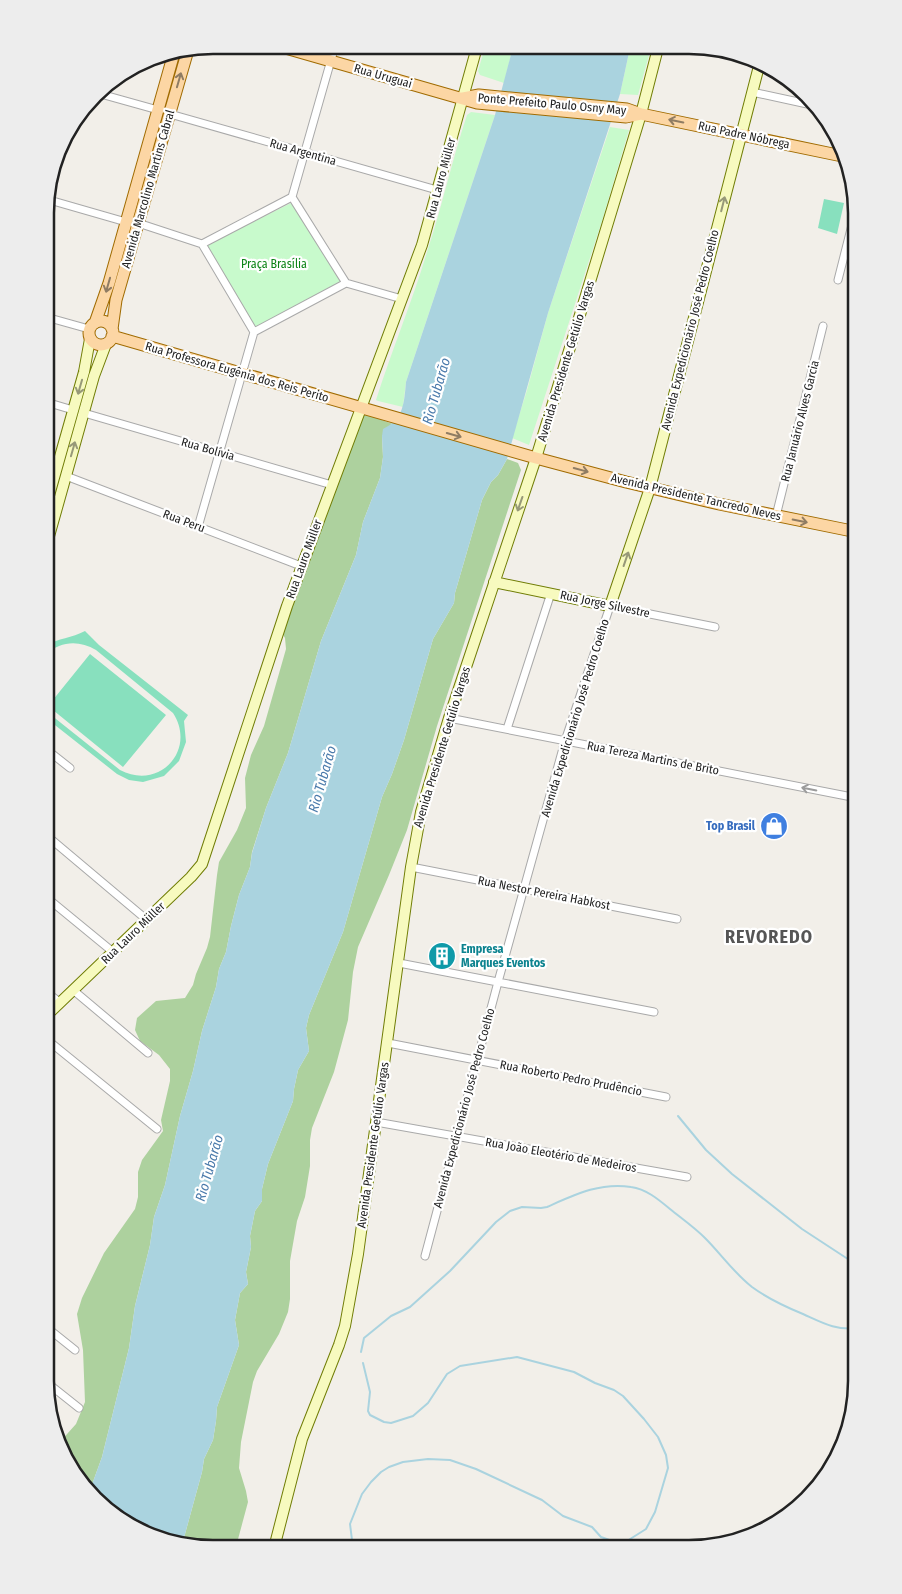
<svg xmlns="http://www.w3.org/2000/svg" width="902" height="1594" font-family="'Fira Sans Condensed',sans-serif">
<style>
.forest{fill:#add19e}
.park{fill:#c8facc}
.pitch{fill:#88e0be}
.water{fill:#aad3df}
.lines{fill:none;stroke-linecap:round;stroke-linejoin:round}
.stream{stroke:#aad3df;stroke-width:2}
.street-casing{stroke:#a9a9a9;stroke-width:9}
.secondary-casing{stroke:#707d05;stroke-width:12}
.primary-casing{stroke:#a06b00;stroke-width:13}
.street{stroke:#fff;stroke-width:7}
.secondary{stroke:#f7fabf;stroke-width:10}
.primary{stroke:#fcd6a4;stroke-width:11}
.oneway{stroke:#8f7c63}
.oneway2{stroke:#979978}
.oneway3{stroke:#9c9c9c}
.labels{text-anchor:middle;stroke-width:4.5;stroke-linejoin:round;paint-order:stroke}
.street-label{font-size:12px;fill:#222;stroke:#fff}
.park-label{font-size:12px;fill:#0c8416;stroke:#fff}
.shop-label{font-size:12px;font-weight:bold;fill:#366cbe;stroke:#fff;text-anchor:end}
.culture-label{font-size:12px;font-weight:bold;fill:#0d838f;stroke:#fff;text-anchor:start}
.water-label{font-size:14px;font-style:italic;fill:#4a7aab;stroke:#fff}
.district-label{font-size:18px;font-weight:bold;letter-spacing:1px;fill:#555;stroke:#fff}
.rim{fill:none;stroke:#222;stroke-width:2.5}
</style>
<rect width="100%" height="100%" fill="#f2efe9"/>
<path class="forest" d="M365 414 393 424 382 436 383 457 380 478 363 522 356 555 321 641 288 753 266 808 252 852 250 867 239 895 231 926 226 952 219 969 216 987 202 1031 193 1071 180 1116 165 1185 154 1217 150 1245 135 1306 129 1348 102 1457 90 1490 59 1443 76 1424 85 1402 83 1350 77 1314 82 1298 104 1253 135 1209 138 1197V1172L142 1160 163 1131 161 1120 170 1081V1069L159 1055 140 1041 135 1030 137 1018 156 1001 185 998 193 985 196 974 207 948 210 937 217 875 219 862 237 830 246 808 245 778 251 755 264 726 286 649 285 638 282 633 362 416Z
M507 459 518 463 521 470 437 726 407 830 389 875 358 947 353 972 348 1020 334 1072 312 1128 310 1140V1166L305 1197 297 1221 290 1261V1299L288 1312 279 1334 257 1371 253 1382 241 1442 239 1468 246 1491 248 1502 237 1543 238 1548H190L182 1545 202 1472 204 1459 213 1440 216 1421 217 1407 239 1345 235 1320 240 1293 248 1284 246 1272 251 1247 250 1236 255 1211 262 1201V1189L268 1164 293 1101 294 1089 298 1070 309 1051 306 1028 309 1015 343 932 382 797 392 774 404 740 433 639 454 603 455 593 482 500 491 482 498 475Z"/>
<path class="park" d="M485 47H513L504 83 480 75 478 71Z
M630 48H651L638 95 620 94Z
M471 112 495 115 406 382 403 407 378 401 376 400C392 350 412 302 427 252 442 207 452 160 467 115Z
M610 127 629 130 602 221 529 445 512 438 527 390 548 313Z
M293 202 342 282 255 328 207 245Z"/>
<path class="pitch" d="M824 199 844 203 837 234 818 228Z
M85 631 99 645 188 715 184 721 186 742 179 761 164 776 143 782 129 780 117 774 46 718V711L120 770C159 791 197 750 173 713L96 650C79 640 61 641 46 654V646C58 638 72 638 85 631Z
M90 654 166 715 123 767 48 706Z"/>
<path class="water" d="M513 47 630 48 620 94 548 313 507 459 498 475 491 482 482 500 455 593 454 603 433 639 404 740 392 774 382 797 343 932 309 1015 306 1028 309 1051 298 1070 294 1089 293 1101 268 1164 262 1189V1201L255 1211 250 1236 251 1247 246 1272 248 1284 240 1293 235 1320 239 1345 217 1407 216 1421 213 1440 204 1459 202 1472 182 1545 148 1536 102 1508 90 1490 102 1457 129 1348 135 1306 150 1245 154 1217 165 1185 180 1116 193 1071 202 1031 216 987 219 969 226 952 231 926 239 895 250 867 252 853 266 808 288 753 321 641 356 555 363 522 380 478 383 457 382 436 383 429C404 419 404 403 406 382L495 115Z"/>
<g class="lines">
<path class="stream" d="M678 1116 706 1150 732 1174 802 1229 857 1265
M361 1352 364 1338 391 1316 410 1307 450 1271 496 1222 510 1211 522 1207 541 1208 547 1207C574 1195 600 1182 631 1187 646 1189 658 1199 670 1209 681 1218 694 1227 705 1238 721 1254 734 1273 752 1287 767 1298 786 1307 803 1314 821 1322 836 1331 857 1328
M353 1548 350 1524 362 1494 371 1482 381 1472 389 1467 403 1462 428 1459 450 1460 476 1469 542 1500 563 1516 592 1527 601 1537 615 1542 627 1541 646 1529 655 1512 668 1468 666 1455 658 1437 644 1419 623 1396 614 1390 595 1383 574 1372 517 1357 460 1366 447 1374 428 1403 413 1416 391 1423 384 1422 370 1415 368 1411 370 1392 363 1363"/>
<g class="street-casing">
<path id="street" d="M752 92 812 105
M97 93 158 110
M170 114 437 190
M292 197 335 46
M292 197 346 283
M46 199 126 222
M138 223 202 244
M202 244 254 332
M202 244 292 197
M838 280 856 209
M346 283 402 299
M46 317 89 329
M254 332 346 283
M46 402 73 410
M84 413 332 485
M66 476 301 566
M776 516 823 326
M198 527 254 332
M449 718 857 798
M507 729 551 593
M46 749 70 768
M46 835 147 920
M411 867 677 919
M46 897 113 952
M399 963 654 1012
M73 990 148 1053
M45 991 61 1003
M45 1038 157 1129
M388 1043 666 1097
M376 1122 687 1177
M425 1256 498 982 565 741 610 606 715 627
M45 1326 75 1350
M45 1381 79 1408"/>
</g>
<g class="secondary-casing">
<path id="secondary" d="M46 506 84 372 90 339
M46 547 94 376 106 344
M494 582 610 606 650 488 759 66
M45 1017 191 877 202 864 287 606 422 245 477 47
M274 1548 302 1439 339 1345 345 1326 358 1254 411 867 421 812 449 718 536 458 572 341 641 114 658 48"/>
</g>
<g class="primary-casing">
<path id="primary" d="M275 45 477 103 626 117 641 114
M463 98 479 95 627 109 641 114 847 157
M89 333a12 12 0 1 1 24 0a12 12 0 1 1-24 0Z
M95 323 109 283 174 53
M112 329 116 300 188 50
M112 336 536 458 626 482 719 504 857 532"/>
</g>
<use href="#street" class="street"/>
<use href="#secondary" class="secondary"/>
<use href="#primary" class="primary"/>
</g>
<defs><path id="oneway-shaft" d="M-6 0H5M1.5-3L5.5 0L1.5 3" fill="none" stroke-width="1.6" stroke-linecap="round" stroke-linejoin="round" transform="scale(1.25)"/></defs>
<g class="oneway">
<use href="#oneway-shaft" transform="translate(179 80) rotate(-74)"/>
<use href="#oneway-shaft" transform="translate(676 121) rotate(-168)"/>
<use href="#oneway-shaft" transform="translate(108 285) rotate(106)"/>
<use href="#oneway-shaft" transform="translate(454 435) rotate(16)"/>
<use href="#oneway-shaft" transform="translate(581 470) rotate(15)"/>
<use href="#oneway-shaft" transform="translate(800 521) rotate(11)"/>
</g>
<g class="oneway2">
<use href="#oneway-shaft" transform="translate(723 204) rotate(-76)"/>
<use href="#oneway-shaft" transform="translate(80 387) rotate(106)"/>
<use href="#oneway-shaft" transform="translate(73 449) rotate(-74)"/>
<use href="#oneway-shaft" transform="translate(520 504) rotate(109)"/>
<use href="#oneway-shaft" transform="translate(626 559) rotate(-71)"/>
</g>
<use class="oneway3" href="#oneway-shaft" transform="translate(809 789) rotate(-169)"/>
<defs>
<g id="shop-disc" transform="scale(1.4375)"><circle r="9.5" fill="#3f7fe0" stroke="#fff"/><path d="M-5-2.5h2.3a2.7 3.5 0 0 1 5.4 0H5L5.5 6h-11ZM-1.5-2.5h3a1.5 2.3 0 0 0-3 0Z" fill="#fff"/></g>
<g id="building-disc" transform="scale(1.4375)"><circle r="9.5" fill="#0f9aa8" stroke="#fff"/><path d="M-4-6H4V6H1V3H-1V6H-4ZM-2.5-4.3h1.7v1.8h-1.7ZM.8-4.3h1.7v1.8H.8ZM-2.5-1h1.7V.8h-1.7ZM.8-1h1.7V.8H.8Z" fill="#fff"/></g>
</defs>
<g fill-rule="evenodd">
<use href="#shop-disc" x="774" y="826"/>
<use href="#building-disc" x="442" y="956"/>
</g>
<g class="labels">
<g class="street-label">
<text transform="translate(383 76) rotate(16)" y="4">Rua Uruguai</text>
<text transform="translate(552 104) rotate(5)" y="4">Ponte Prefeito Paulo Osny May</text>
<text transform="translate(744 135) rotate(12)" y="4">Rua Padre Nóbrega</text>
<text transform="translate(303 152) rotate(16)" y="4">Rua Argentina</text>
<text transform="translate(441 178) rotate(-75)" y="4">Rua Lauro Müller</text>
<text transform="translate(148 189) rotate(-74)" y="4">Avenida Marcolino Martins Cabral</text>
<text transform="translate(690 330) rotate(-76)" y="4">Avenida Expedicionário José Pedro Coelho</text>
<text transform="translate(566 361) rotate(-73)" y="4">Avenida Presidente Getúlio Vargas</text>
<text transform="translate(237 372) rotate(16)" y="4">Rua Professora Eugênia dos Reis Perito</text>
<text transform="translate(800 421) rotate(-76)" y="4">Rua Januário Alves Garcia</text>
<text transform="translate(208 449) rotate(16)" y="4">Rua Bolívia</text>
<text transform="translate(696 497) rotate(13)" y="4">Avenida Presidente Tancredo Neves</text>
<text transform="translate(184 521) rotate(21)" y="4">Rua Peru</text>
<text transform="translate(304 559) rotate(-70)" y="4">Rua Lauro Müller</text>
<text transform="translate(605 604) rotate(12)" y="4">Rua Jorge Silvestre</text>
<text transform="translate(575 718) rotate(-73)" y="4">Avenida Expedicionário José Pedro Coelho</text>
<text transform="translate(442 747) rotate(-73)" y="4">Avenida Presidente Getúlio Vargas</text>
<text transform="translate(653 758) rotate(11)" y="4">Rua Tereza Martins de Brito</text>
<text transform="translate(544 893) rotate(11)" y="4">Rua Nestor Pereira Habkost</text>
<text transform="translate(133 933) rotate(-44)" y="4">Rua Lauro Müller</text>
<text transform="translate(571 1078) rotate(11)" y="4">Rua Roberto Pedro Prudêncio</text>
<text transform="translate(464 1108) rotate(-75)" y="4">Avenida Expedicionário José Pedro Coelho</text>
<text transform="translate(373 1145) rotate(-82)" y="4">Avenida Presidente Getúlio Vargas</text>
<text transform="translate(561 1155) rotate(10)" y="4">Rua João Eleotério de Medeiros</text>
</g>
<g class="park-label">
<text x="274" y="268">Praça Brasília</text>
</g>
<g class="shop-label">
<text x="755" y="830">Top Brasil</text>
</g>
<g class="culture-label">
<text x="461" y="953">Empresa<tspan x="461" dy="14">Marques Eventos</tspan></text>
</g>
<g class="water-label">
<text transform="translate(436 391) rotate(-74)" y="5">Rio Tubarão</text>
<text transform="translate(322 779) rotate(-74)" y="5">Rio Tubarão</text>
<text transform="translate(209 1168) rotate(-74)" y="5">Rio Tubarão</text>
</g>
<g class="district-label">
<text x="769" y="943">REVOREDO</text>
</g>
</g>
<path d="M0 0H902V1594H0ZM213 54H689A159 159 0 0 1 848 213V1381A159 159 0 0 1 689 1540H213A159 159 0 0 1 54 1381V213A159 159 0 0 1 213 54Z" fill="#ededed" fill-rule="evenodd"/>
<path class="rim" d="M213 54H689A159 159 0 0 1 848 213V1381A159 159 0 0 1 689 1540H213A159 159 0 0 1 54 1381V213A159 159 0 0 1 213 54Z"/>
</svg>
